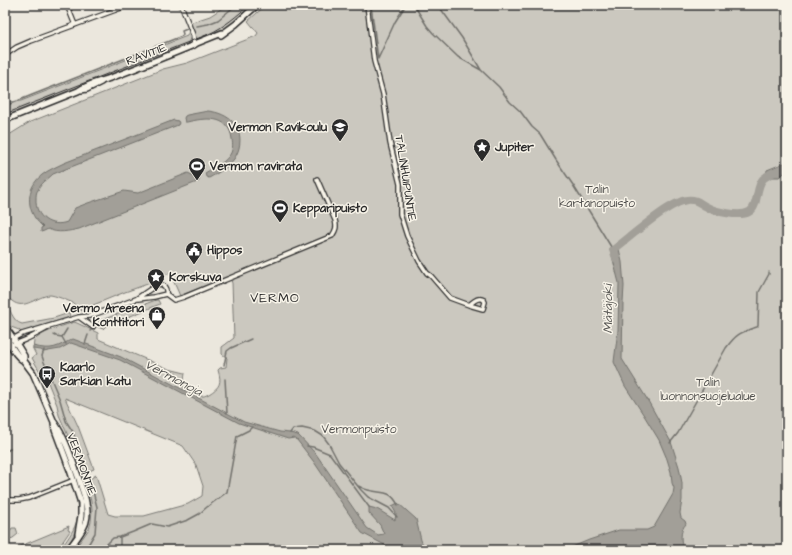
<svg xmlns="http://www.w3.org/2000/svg" width="792" height="555" font-family="'Architects Daughter',sans-serif">
<style>
.green{fill:#cbc8bf;stroke:#7b7a75}
.water{fill:#a29f98;stroke:#72716c}
.lines{fill:none;stroke-linecap:round;stroke-linejoin:round}
.stream{stroke:#72716c;stroke-width:1.5}
.river{stroke:#a29f98;stroke-width:8}
.street-casing{stroke:#2b2b2b;stroke-width:6}
.secondary-casing{stroke:#2b2b2b;stroke-width:8}
.street{stroke:#f7f3e8;stroke-width:3.5}
.secondary{stroke:#f7f3e8;stroke-width:5}
.tram{stroke:#2b2b2b;stroke-width:1}
.labels{text-anchor:middle;stroke-width:3;stroke-linejoin:round;paint-order:stroke}
.street-label{font-size:12px;fill:#2b2b2b;stroke:#f7f3e8}
.poi-label{font-size:12px;font-weight:bold;fill:#2b2b2b;stroke:#f7f3e8;text-anchor:start}
.park-label{font-size:12px;fill:#535250;stroke:#f7f3e8}
.neighbourhood-label{font-size:13px;letter-spacing:1px;fill:#2b2b2b;stroke:#f7f3e8}
.water-label{font-size:13px;font-style:italic;fill:#555451;stroke:#f7f3e8}
</style>
<rect width="100%" height="100%" fill="#ebe7dd"/>
<filter id="ink" filterUnits="userSpaceOnUse"><feTurbulence type="fractalNoise" baseFrequency=".025" numOctaves="2"/><feDisplacementMap in="SourceGraphic" scale="8" xChannelSelector="R" yChannelSelector="G"/><feConvolveMatrix kernelMatrix="1 2 1 2 8 2 1 2 1" color-interpolation-filters="sRGB"/></filter>
<g filter="url(#ink)">
<path class="green" d="M227 5H254C244 14 234 24 222 31 214 35 206 37 198 40L190 26 192 22 210 16Z
M266 5H787V550H74L89 529 91 522 92 510 91 501 87 486 88 480 96 475 108 514 115 516H144L188 504 202 496 203 486 196 465 183 446 65 398 78 426 94 469 89 471 85 472 78 459 59 415 57 405 47 380 39 370 32 358 36 355 33 349 34 341C41 332 60 327 71 323L74 322 77 323 98 333V339L169 369 185 373 183 388C187 390 196 395 200 396 204 397 206 395 209 394 220 387 222 383 218 370L220 368 226 367 227 358 222 354V347L234 338 232 283 229 276 180 296 170 273 157 278 156 281 125 292 86 308 82 311C78 309 77 306 73 303 69 301 54 295 50 295 37 296 24 311 12 301 7 297 5 293 5 288L6 287 5 285V139L9 135 30 122 163 69 187 63 256 36 258 33 248 21Z
M189 31 190 38 188 44 182 47 152 60 5 117V102L21 101 187 36Z
M5 298C9 306 12 322 22 324L54 318 69 313 70 317 54 322 21 332 19 330 11 327 5 321V315L7 319 9 316 5 310Z
M156 300H158L160 304 106 326 103 329 93 325 92 323 93 322H96Z
M75 493C78 496 78 500 79 504 81 521 75 534 66 549L65 550H60C75 528 82 521 75 493Z
M69 526 68 530 70 531 57 550H11Z
M12 528H16L18 534 13 538 10 539 7 536Z"/>
<path class="water" d="M208 111C229 113 244 127 239 148 238 152 236 156 234 159 227 168 218 173 209 178L206 177 205 173C213 168 223 164 229 156 233 151 233 145 232 139 229 114 204 118 187 122H185L184 118 185 116 187 115Z
M174 120 178 121 179 123 178 125 53 174C48 179 41 183 38 190 36 192 36 196 36 199 35 217 51 228 67 222L75 208 88 203 124 191 138 193 188 173 194 176H197L199 177V181L197 182 79 229C69 231 58 234 48 229L44 231 41 232V228L43 227C40 224 37 221 35 218 26 204 28 186 42 175 48 170 56 167 64 163Z
M787 162V171L779 177H768L766 175 767 170Z
M619 249 622 262 624 286 623 302 622 359 647 399 671 442 679 467 682 483V500L680 513 681 518 685 521 686 524C679 531 681 542 683 550H565L589 540 619 530H647L654 527 673 494 674 488 672 483 671 472 667 459 659 440 645 417 625 386 614 362 618 330 619 283 611 252 613 250Z
M73 339 121 357 244 422 280 432 290 433 298 435 316 454 367 528 378 535 384 534 380 525 369 513V507L377 509 395 520 396 513 392 506 398 503 416 519 421 540 425 550H394L362 533 314 462 297 440 294 438 288 439 239 423 120 360 71 343 60 349 48 351 44 352 41 350 33 349V346C53 351 56 347 73 339Z"/>
<g class="lines">
<path class="stream" d="M371 5 378 59 395 22 405 6
M414 5 427 26 433 33 458 57 481 70 499 87 510 102 520 111 532 127 540 134 556 160 573 185 613 250
M438 5 462 38 481 70
M197 26 208 24 218 20 236 5
M5 106 32 95 182 36 183 34 182 31 187 29
M90 331 91 330
M54 335 56 336 62 337 66 344
M62 337 67 329
M85 344 88 335
M44 350 42 356 44 362 60 400 66 421 73 432 79 450 78 451
M224 365 227 351 231 348 251 339
M225 379 227 413
M290 433 293 429 302 428 315 431 323 436 329 444 339 463 361 490 368 497 389 508 397 517
M670 443 678 433 726 348C737 333 740 333 757 327L758 326 759 292 769 274V272
M307 446 313 447 330 454 369 507
M5 452 10 449
M358 486C361 487 364 489 368 490 382 494 390 489 398 505
M120 537V545
M85 550 95 533 97 507 91 484
M101 550 113 538 120 537 133 532 152 524 167 527 188 520 199 514 207 507 227 492 237 436 249 430 252 427"/>
<path class="river" d="M617 260 613 250C629 238 669 202 687 200 697 199 699 203 707 207 715 212 740 217 749 212 759 207 755 188 763 179 769 173 780 170 787 166"/>
<g class="street-casing">
<path id="street" d="M67 5 75 25
M181 5 193 35 194 45
M367 5 374 61 383 94 390 143 400 184V214L407 236 419 261 427 273 431 276 450 298 469 305 483 309 485 302 484 300C478 296 473 302 469 305
M5 55 17 47 31 41 129 5
M138 299 154 297 166 294
M79 317 93 327
M5 343 22 334 79 317 90 316 136 299 158 284C164 284 167 288 166 294L174 300 184 297 332 236C336 230 337 227 335 220L317 179
M5 346C20 344 35 335 48 328
M5 500H19L29 498 74 480"/>
</g>
<g class="secondary-casing">
<path id="secondary" d="M221 35 236 24 257 5
M81 90 87 89 101 82
M5 120 78 91C90 83 100 82 113 77 140 67 167 56 194 45L197 43 222 33
M5 327 13 338 24 356V361L33 373 54 422C66 439 72 460 79 479 81 487 85 495 86 503 87 509 88 515 86 521 85 529 73 543 68 550
M5 336C11 345 15 356 24 361
M54 423 55 430 70 470 81 503V516L78 534"/>
</g>
<use href="#street" class="street"/>
<use href="#secondary" class="secondary"/>
<path class="tram" d="M5 114 209 34C224 27 237 16 249 5"/>
</g>
</g>
<defs>
<g id="school-pin" transform="scale(0.9)"><path d="M0 17L-7.5 6A9.5 9.5 0 1 1 7.5 6Z" fill="#2b2b2b" stroke="#f7f3e8"/><path d="M0-5L7-2L0 1L-7-2ZM-4 1L0 2.5L4 1V4Q0 6-4 4Z" fill="#fff"/></g>
<g id="sight-pin" transform="scale(0.9)"><path d="M0 17L-7.5 6A9.5 9.5 0 1 1 7.5 6Z" fill="#2b2b2b" stroke="#f7f3e8"/><path d="M0-6L1.8-2.2L6-1.7L2.9 1.2L3.7 5.4L0 3.3L-3.7 5.4L-2.9 1.2L-6-1.7L-1.8-2.2Z" fill="#fff"/></g>
<g id="stadium-pin" transform="scale(0.9)"><path d="M0 17L-7.5 6A9.5 9.5 0 1 1 7.5 6Z" fill="#2b2b2b" stroke="#f7f3e8"/><path d="M0-5a6.5 5 0 1 0 0 10a6.5 5 0 1 0 0-10ZM-3.5-1.8h7v3.6h-7Z" fill="#fff"/></g>
<g id="civic-pin" transform="scale(0.9)"><path d="M0 17L-7.5 6A9.5 9.5 0 1 1 7.5 6Z" fill="#2b2b2b" stroke="#f7f3e8"/><path d="M-.6-6.5H3V-4.5H.6V-3L4-1V1h2V6H-6V1h2V-1L-.6-3ZM-1.2 2.5V6h2.4V2.5Z" fill="#fff"/></g>
<g id="shop-pin" transform="scale(0.9)"><path d="M0 17L-7.5 6A9.5 9.5 0 1 1 7.5 6Z" fill="#2b2b2b" stroke="#f7f3e8"/><path d="M-5-2.5h2.3a2.7 3.5 0 0 1 5.4 0H5L5.5 6h-11ZM-1.5-2.5h3a1.5 2.3 0 0 0-3 0Z" fill="#fff"/></g>
<g id="bus-pin" transform="scale(0.9)"><path d="M0 17L-7.5 6A9.5 9.5 0 1 1 7.5 6Z" fill="#2b2b2b" stroke="#f7f3e8"/><path d="M-5-6H5V4H4V6H2V4H-2V6H-4V4H-5ZM-3.5-4V0h7V-4ZM-3.5 1.2v1.5H-2V1.2ZM2 1.2v1.5H3.5V1.2Z" fill="#fff"/></g>
</defs>
<g fill-rule="evenodd">
<use href="#school-pin" x="340" y="127"/>
<use href="#sight-pin" x="482" y="147"/>
<use href="#stadium-pin" x="197" y="166"/>
<use href="#stadium-pin" x="280" y="208"/>
<use href="#civic-pin" x="194" y="250"/>
<use href="#sight-pin" x="156" y="277"/>
<use href="#shop-pin" x="157" y="315"/>
<use href="#bus-pin" x="47" y="374"/>
</g>
<g class="labels">
<g class="street-label">
<text transform="translate(146 54) rotate(-21)" y="4">RAVITIE</text>
<text transform="translate(406 178) rotate(81)" y="4">TALINHUIPUNTIE</text>
<text transform="translate(82 464) rotate(70)" y="4">VERMONTIE</text>
</g>
<g class="poi-label">
<text x="327" y="131" text-anchor="end">Vermon Ravikoulu</text>
<text x="495" y="151">Jupiter</text>
<text x="210" y="170">Vermon ravirata</text>
<text x="293" y="212">Kepparipuisto</text>
<text x="207" y="254">Hippos</text>
<text x="169" y="281">Korskuva</text>
<text x="144" y="312" text-anchor="end">Vermo Areena<tspan x="144" dy="14">Konttitori</tspan></text>
<text x="60" y="371">Kaarlo<tspan x="60" dy="14">Sarkian katu</tspan></text>
</g>
<g class="park-label">
<text x="597" y="193">Talin<tspan x="597" dy="14">kartanopuisto</tspan></text>
<text x="708" y="386">Talin<tspan x="708" dy="14">luonnonsuojelualue</tspan></text>
<text x="359" y="433">Vermonpuisto</text>
</g>
<g class="neighbourhood-label">
<text x="275" y="302">VERMO</text>
</g>
<g class="water-label">
<text transform="translate(607 309) rotate(-90)" y="5">Mätäjoki</text>
<text transform="translate(174 377) rotate(28)" y="5">Vermonoja</text>
</g>
</g>
<rect width="792" height="555" fill="none" stroke="#f7f3e8" stroke-width="20"/>
<rect x="10" y="10" width="772" height="535" fill="none" stroke="#2b2b2b" stroke-width="1.5" filter="url(#ink)"/>
</svg>
